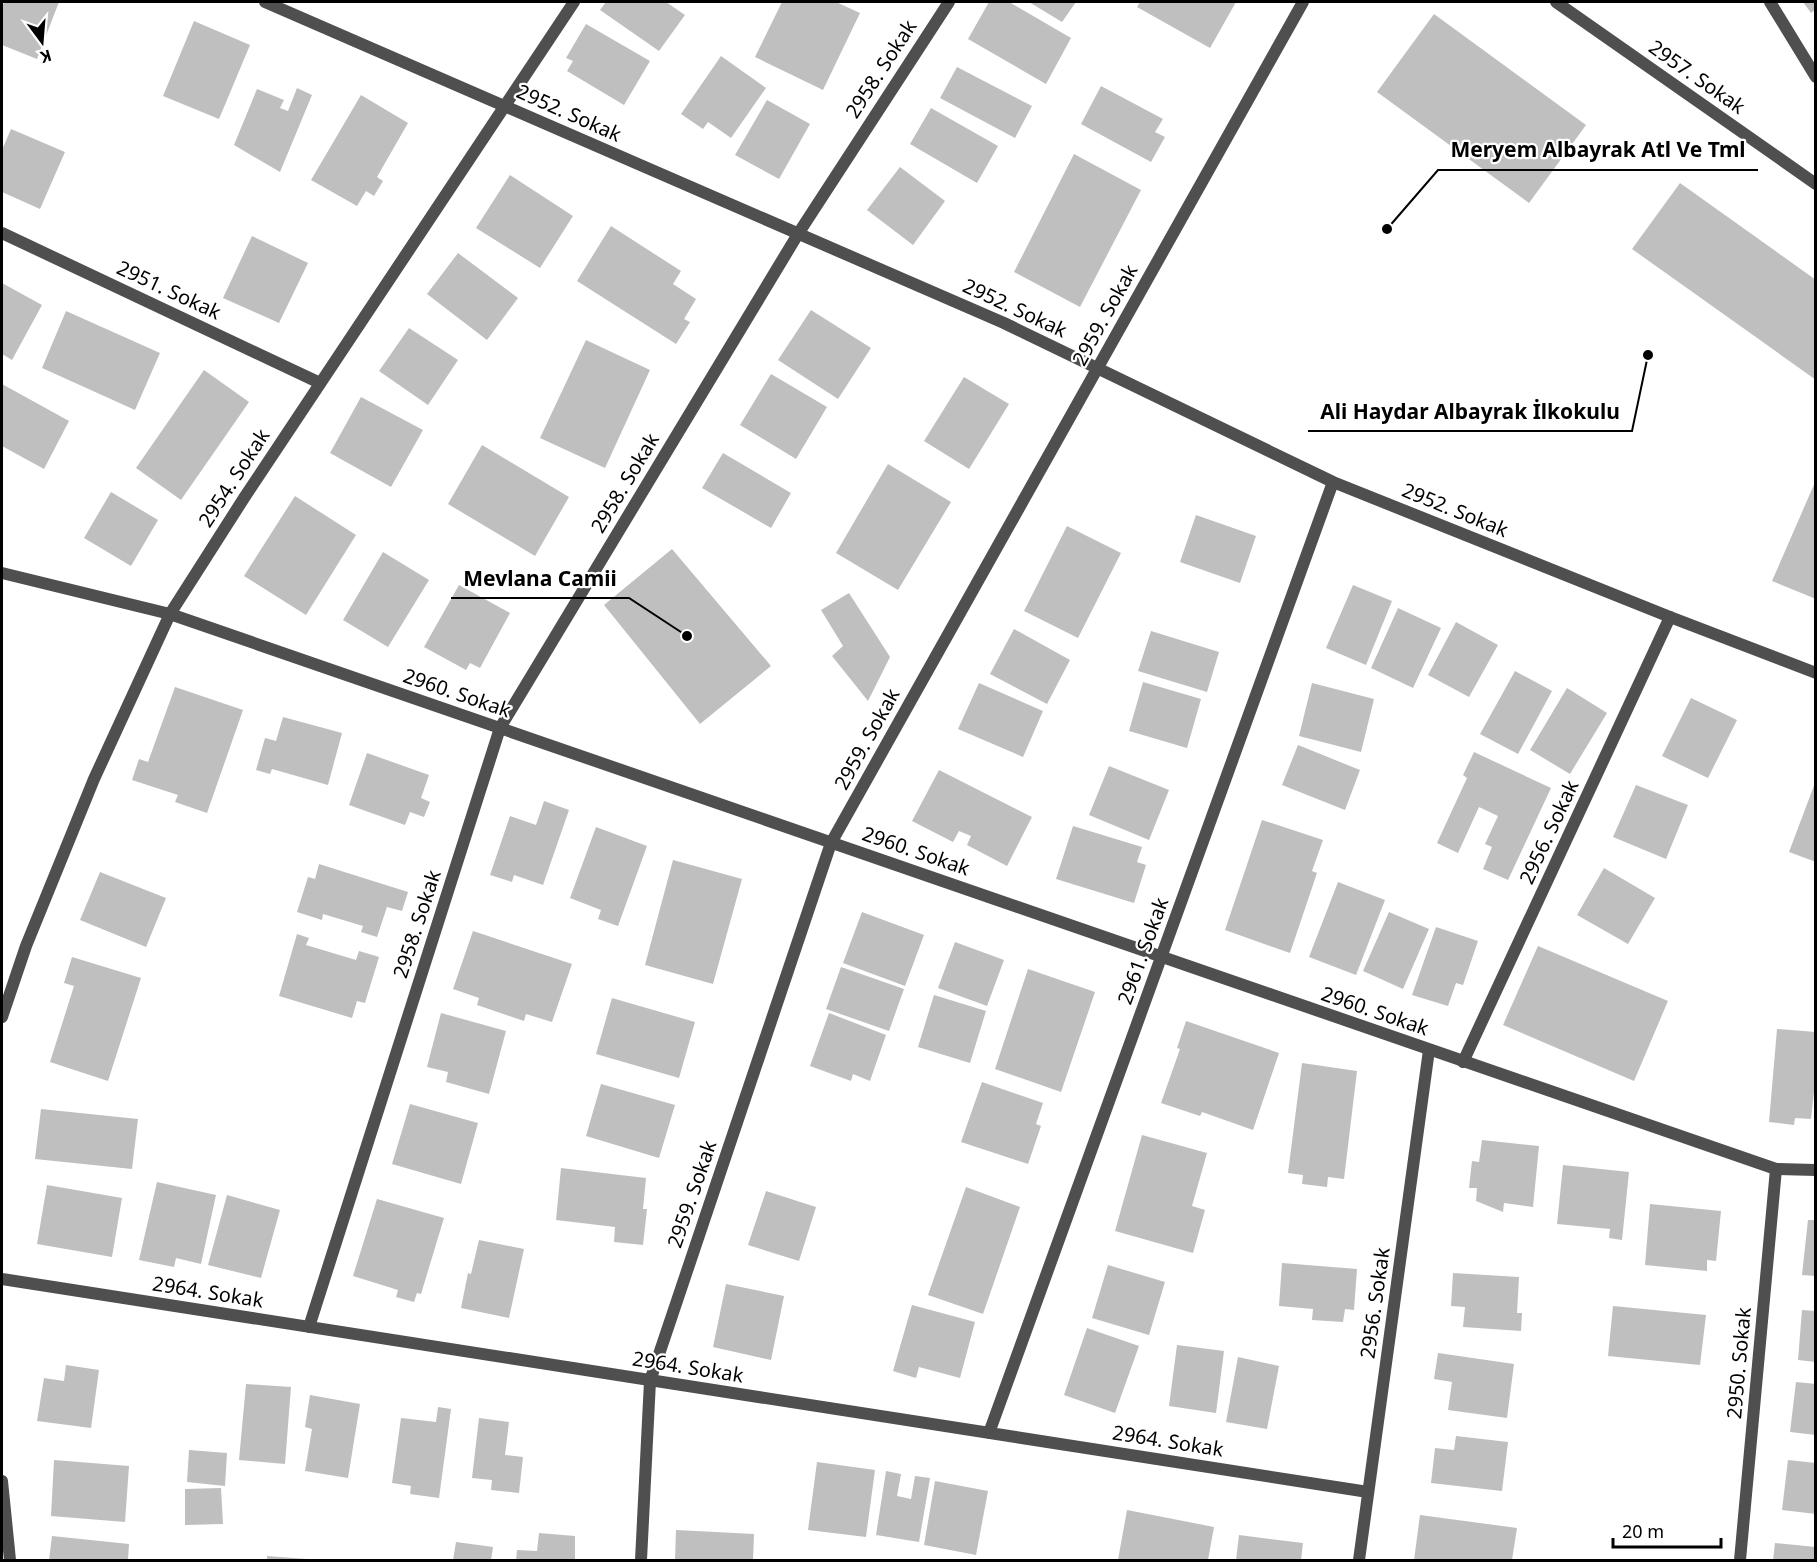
<svg xmlns="http://www.w3.org/2000/svg" width="1817" height="1562" font-family="'Noto Sans',sans-serif">
<style>
.building{fill:#bfbfbf}
.lines{fill:none;stroke-linecap:round;stroke-linejoin:round}
.service{stroke:#4f4f4f;stroke-width:12}
.minor{stroke:#4f4f4f;stroke-width:12}
.labels{text-anchor:middle;stroke-width:4.5;stroke-linejoin:round;paint-order:stroke}
.street-label{font-size:20px;fill:#000;stroke:#fff}
.leader{fill:none;stroke:#000;stroke-width:2}
.callout-dot{fill:#000;stroke:#fff;stroke-width:2}
.callout-label{font-size:21px;text-anchor:middle;font-weight:bold;fill:#000;stroke:#fff;stroke-width:4.5;stroke-linejoin:round;paint-order:stroke}
</style>
<rect width="100%" height="100%" fill="#fff"/>
<path class="building" d="M4 2H59L37 59 2 45V8Z
M606 2H666L685 15 659 51 600 10Z
M782 2H836L860 13 823 90 755 57Z
M989 2H1009L1071 38 1046 84 968 39Z
M1029 2H1076L1062 22Z
M1140 2H1236L1210 48 1137 7Z
M1803 2H1816V9L1811 13Z
M1434 14 1586 125 1529 203 1377 92Z
M194 21 250 45 219 119 163 96Z
M586 24 650 61 624 105 567 71 573 61 566 58Z
M721 56 766 88 731 138 708 122 703 129 681 114Z
M957 67 1032 106 1015 138 940 98Z
M1101 86 1163 119 1155 132 1165 137 1151 162 1081 124Z
M297 88 312 95 280 172 234 145 257 89 284 100 280 108 288 111Z
M361 95 408 123 377 177 383 181 374 196 366 191 357 206 311 180Z
M767 100 810 124 779 179 735 155Z
M931 108 998 146 977 183 910 144Z
M11 129 65 152 40 209 2 192V150Z
M1074 154 1141 190 1080 307 1014 272Z
M900 167 945 201 913 245 867 210Z
M510 175 573 216 540 268 476 228Z
M1680 183 1816 280V380L1632 249Z
M611 226 681 271 673 284 696 299 684 319 690 322 676 344 577 281Z
M252 236 308 263 279 323 223 298Z
M458 253 518 298 487 340 427 294Z
M2 283 42 305 12 360 2 354Z
M811 310 871 348 838 399 778 360Z
M66 311 160 353 135 410 42 368Z
M409 328 458 360 428 405 379 371Z
M586 340 650 370 605 468 540 438Z
M204 370 249 402 181 500 136 468Z
M771 374 827 407 796 459 740 425Z
M964 377 1009 404 969 469 924 441Z
M2 384 69 421 44 469 2 446Z
M361 397 423 430 391 487 330 453Z
M482 445 569 497 535 556 448 504Z
M723 453 791 493 771 528 702 488Z
M888 464 951 502 898 590 836 553Z
M1816 480V599L1772 581Z
M111 492 158 520 131 566 84 538Z
M295 496 356 535 306 615 244 576Z
M1196 515 1256 536 1240 583 1180 562Z
M1067 526 1121 553 1078 638 1024 611Z
M672 549 771 666 700 724 604 605Z
M383 552 429 580 388 647 343 620Z
M459 585 510 613 480 668 470 663 466 670 424 647Z
M1353 585 1392 601 1366 665 1326 648Z
M849 593 890 657 868 701 832 656 843 646 821 610Z
M1398 608 1441 628 1413 688 1371 668Z
M1456 622 1498 645 1469 697 1428 675Z
M1014 629 1070 660 1047 704 990 674Z
M1151 631 1219 652 1207 692 1138 671Z
M1515 671 1552 691 1518 754 1480 734Z
M1143 682 1201 699 1187 748 1129 731Z
M979 683 1043 711 1023 757 958 729Z
M1312 683 1374 699 1361 752 1299 736Z
M175 687 243 710 207 813 175 802 178 795 132 780 139 759 148 762Z
M1567 688 1607 713 1570 774 1530 750Z
M1691 698 1737 720 1708 778 1662 756Z
M283 717 342 733 328 785 272 769 270 774 256 770 265 738 276 741Z
M1298 745 1360 770 1345 810 1282 785Z
M1474 752 1551 788 1508 880 1483 869 1492 847 1485 844 1498 816 1479 807 1458 853 1437 843 1467 778 1463 775Z
M367 753 429 775 421 798 430 802 424 817 410 812 405 825 349 805Z
M1109 766 1169 790 1149 840 1089 815Z
M939 770 1032 817 1007 866 967 845 971 836 959 831 953 842 912 821Z
M1815 783H1816V862L1789 852Z
M1636 785 1688 805 1666 859 1613 837Z
M544 801 569 810 543 885 514 875 512 882 490 875 510 816 536 825Z
M1262 820 1323 840 1312 871 1317 873 1290 953 1225 930Z
M1073 826 1142 847 1137 862 1146 865 1134 903 1056 879Z
M596 827 647 846 618 926 598 919 601 910 570 898Z
M673 860 742 879 713 984 645 965Z
M319 864 408 892 402 911 387 907 377 937 361 932 363 926 323 914 322 920 297 912 308 877 315 879Z
M1604 868 1655 898 1628 944 1577 915Z
M100 872 166 898 146 947 80 920Z
M1338 882 1385 900 1356 975 1309 957Z
M862 912 924 935 905 986 843 963Z
M1389 912 1429 929 1403 989 1363 971Z
M1436 927 1478 941 1463 985 1456 983 1448 1006 1412 995Z
M473 931 572 964 552 1022 526 1014 524 1021 477 1005 479 998 453 989Z
M297 934 309 938 306 945 356 960 359 951 379 957 365 1003 357 1001 352 1018 279 996Z
M955 942 1004 960 987 1006 938 988Z
M1538 946 1668 1001 1634 1081 1503 1025Z
M72 957 141 978 108 1081 50 1062 74 986 64 983Z
M841 967 904 989 889 1031 826 1009Z
M1028 969 1095 992 1061 1092 995 1069Z
M934 995 986 1011 970 1063 918 1047Z
M612 998 695 1022 679 1078 596 1054Z
M441 1013 506 1031 489 1094 446 1082 448 1072 427 1067Z
M829 1013 886 1035 870 1081 853 1074 851 1081 810 1066Z
M1186 1021 1279 1053 1253 1130 1202 1112 1200 1116 1161 1103 1180 1049 1177 1048Z
M1777 1029 1816 1032V1073L1811 1119 1795 1118 1794 1125 1769 1122Z
M1302 1063 1357 1071 1344 1179 1328 1177 1327 1187 1302 1184 1303 1175 1288 1173Z
M982 1082 1043 1103 1036 1124 1041 1126 1028 1164 961 1142Z
M601 1084 675 1105 659 1158 586 1136Z
M410 1104 478 1123 461 1184 392 1164Z
M41 1109 138 1119 132 1169 35 1159Z
M1142 1135 1207 1153 1192 1206 1205 1210 1193 1253 1115 1231Z
M1482 1140 1539 1146 1533 1207 1504 1203 1503 1212 1476 1201 1477 1188H1469L1472 1161 1479 1162Z
M1563 1165 1629 1172 1622 1240 1609 1238 1610 1229 1557 1224Z
M561 1168 646 1178 643 1209H647L643 1245 614 1242 615 1227 556 1220Z
M157 1182 216 1195 201 1264 176 1258 174 1267 139 1260Z
M47 1185 122 1198 112 1257 37 1244Z
M966 1187 1020 1207 983 1314 928 1295Z
M766 1191 816 1207 799 1261 748 1245Z
M227 1195 280 1210 261 1278 208 1265Z
M377 1199 444 1218 421 1294 417 1293 414 1302 396 1297 398 1290 353 1276Z
M1650 1204 1721 1211 1716 1261 1707 1260V1271L1645 1265Z
M1808 1220H1816V1276L1802 1275Z
M479 1240 524 1249 509 1318 461 1308 468 1273 471 1274Z
M1282 1263 1357 1269 1354 1310 1345 1309 1343 1322 1312 1320 1313 1309 1279 1306Z
M1108 1265 1165 1282 1149 1335 1092 1318Z
M1453 1273 1519 1277 1517 1313H1522L1521 1331 1463 1327 1465 1307 1451 1306Z
M726 1284 784 1296 771 1360 713 1347Z
M912 1305 975 1322 960 1378 919 1367 916 1378 893 1371Z
M1613 1306 1706 1315 1700 1365 1608 1356Z
M1802 1310 1816 1311V1362L1798 1360Z
M1087 1328 1139 1346 1115 1413 1064 1395Z
M1177 1345 1224 1351 1216 1413 1169 1406Z
M1438 1353 1514 1364 1507 1418 1448 1410 1452 1382 1434 1379Z
M1238 1357 1279 1366 1267 1429 1226 1422Z
M66 1365 99 1370 91 1428 37 1421 44 1378 64 1381Z
M1796 1382 1816 1384V1435L1790 1432Z
M246 1384 291 1387 285 1464 239 1460Z
M310 1395 360 1404 348 1478 305 1471 312 1429 305 1427Z
M438 1407 451 1409 439 1498 410 1494 411 1486 392 1483 401 1418 436 1422Z
M479 1418 509 1422 505 1455 523 1457 519 1493 491 1490 492 1480 472 1478Z
M1456 1436 1508 1442 1502 1491 1431 1483 1435 1448 1454 1450Z
M189 1450 227 1453 225 1486 187 1482Z
M54 1460 129 1466 125 1522 51 1516Z
M1788 1460 1816 1463V1514L1782 1510Z
M817 1462 875 1470 866 1537 808 1530Z
M886 1471 901 1474 897 1496 911 1499 915 1476 930 1478 919 1542 876 1535Z
M935 1481 988 1491 976 1555 924 1545Z
M221 1488 223 1524 185 1525V1489Z
M1127 1510 1214 1527 1208 1560H1118Z
M1420 1515 1517 1528 1512 1560H1414Z
M676 1530 754 1534 753 1560H675Z
M539 1533 575 1536V1560H516L517 1550 537 1551Z
M1239 1535 1303 1543 1301 1560H1236Z
M52 1536 129 1544 128 1560H49Z
M456 1542 493 1547 491 1560H453Z
M1775 1543 1816 1547V1560H1773Z
M267 1556 307 1559V1560H267Z"/>
<g class="lines">
<path class="service" d="M2 233 320 383
M2 573 170 614
M1463 1062 1670 617
M1740 1560 1776 1169"/>
<path class="minor" d="M265 2 1004 323 1333 482 1670 617 1816 673
M1556 2 1816 184
M1770 2 1816 77
M170 614 1776 1169 1816 1170
M2 1017 26 946 94 779 170 614 244 498 574 2
M2 1279 1368 1492
M309 1327 500 728 798 234 949 2
M989 1433 1333 482
M2 1481 10 1560
M641 1560 650 1381 831 843 1303 2
M1359 1560 1429 1050"/>
</g>
<g class="labels">
<g class="street-label">
<text transform="translate(881 69) rotate(-57)" y="7">2958. Sokak</text>
<text transform="translate(1697 77) rotate(35)" y="7">2957. Sokak</text>
<text transform="translate(569 113) rotate(24)" y="7">2952. Sokak</text>
<text transform="translate(169 290) rotate(25)" y="7">2951. Sokak</text>
<text transform="translate(1015 308) rotate(25)" y="7">2952. Sokak</text>
<text transform="translate(1105 315) rotate(-61)" y="7">2959. Sokak</text>
<text transform="translate(234 478) rotate(-57)" y="7">2954. Sokak</text>
<text transform="translate(625 483) rotate(-59)" y="7">2958. Sokak</text>
<text transform="translate(1455 510) rotate(22)" y="7">2952. Sokak</text>
<text transform="translate(457 693) rotate(19)" y="7">2960. Sokak</text>
<text transform="translate(867 739) rotate(-61)" y="7">2959. Sokak</text>
<text transform="translate(1549 832) rotate(-65)" y="7">2956. Sokak</text>
<text transform="translate(916 851) rotate(19)" y="7">2960. Sokak</text>
<text transform="translate(417 924) rotate(-72)" y="7">2958. Sokak</text>
<text transform="translate(1143 951) rotate(-70)" y="7">2961. Sokak</text>
<text transform="translate(1375 1011) rotate(19)" y="7">2960. Sokak</text>
<text transform="translate(692 1194) rotate(-71)" y="7">2959. Sokak</text>
<text transform="translate(208 1292) rotate(9)" y="7">2964. Sokak</text>
<text transform="translate(1375 1303) rotate(-82)" y="7">2956. Sokak</text>
<text transform="translate(1739 1363) rotate(-85)" y="7">2950. Sokak</text>
<text transform="translate(688 1367) rotate(9)" y="7">2964. Sokak</text>
<text transform="translate(1168 1441) rotate(9)" y="7">2964. Sokak</text>
</g>
</g>
<path class="leader" d="M1387 229L1438 170H1758M1648 355L1632 431H1308M687 636L629 598H451"/>
<g class="callout-dot">
<circle cx="1387" cy="229" r="6"/>
<circle cx="1648" cy="355" r="6"/>
<circle cx="687" cy="636" r="6"/>
</g>
<g class="callout-label">
<text x="1598" y="157">Meryem Albayrak Atl Ve Tml</text>
<text x="1470" y="419">Ali Haydar Albayrak İlkokulu</text>
<text x="540" y="586">Mevlana Camii</text>
</g>
<rect width="1817" height="1562" fill="none" stroke="#000000" stroke-width="6"/>
<g transform="translate(42 42) rotate(164)" stroke="#ffffff" stroke-width="4.5" paint-order="stroke">
<path d="M0-4.5L10 22L0 15L-10 22Z" fill="#000000"/>
<text y="-9" font-size="16" font-weight="bold" text-anchor="middle" fill="#000000">K</text>
</g>
<path d="M1613 1538v9h108v-9" fill="none" stroke="#000000" stroke-width="3"/>
<text x="1622" y="1538" font-size="18" fill="#000000" stroke="#ffffff" stroke-width="4.5" paint-order="stroke">20 m</text>
</svg>
